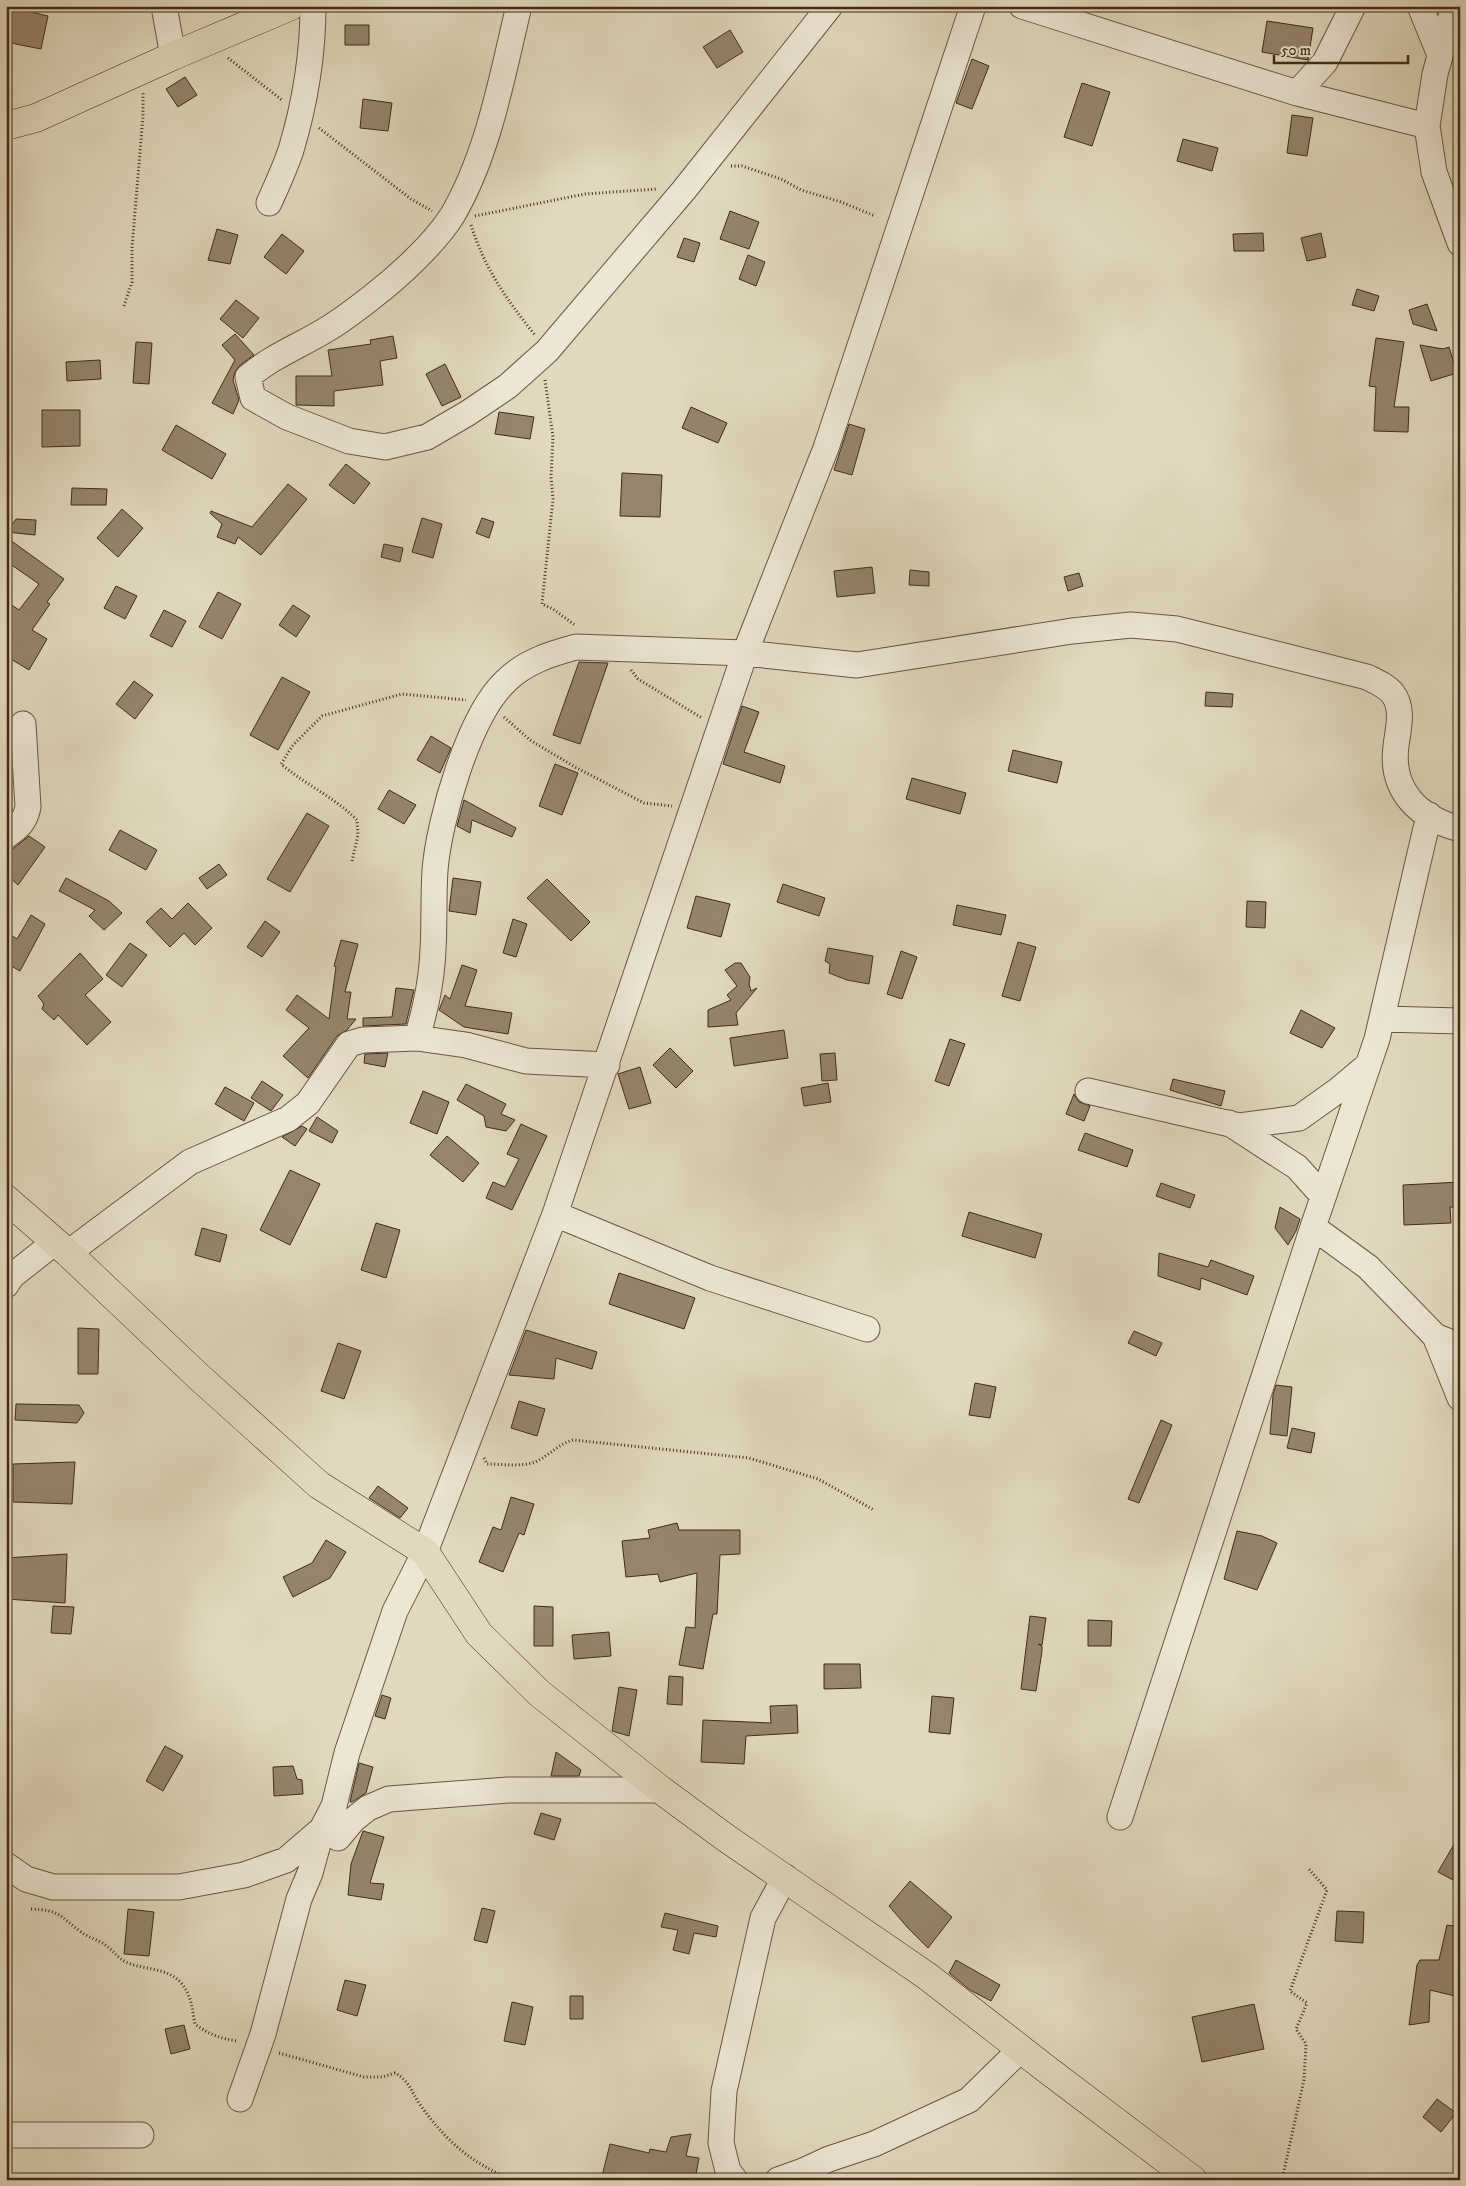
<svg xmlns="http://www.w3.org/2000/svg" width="1466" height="2186" font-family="'IM FELL DW Pica',serif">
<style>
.building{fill:#95856e;stroke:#432b17}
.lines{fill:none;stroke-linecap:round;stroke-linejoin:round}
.minor-casing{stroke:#6a5641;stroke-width:27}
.major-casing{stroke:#432b17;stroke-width:29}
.path{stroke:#432b17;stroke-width:3;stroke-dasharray:1 2.5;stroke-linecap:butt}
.minor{stroke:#ece6d5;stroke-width:25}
.major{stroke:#e1d9be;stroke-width:28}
</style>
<rect width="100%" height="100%" fill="#e1d9be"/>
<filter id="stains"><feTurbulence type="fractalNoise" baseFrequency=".004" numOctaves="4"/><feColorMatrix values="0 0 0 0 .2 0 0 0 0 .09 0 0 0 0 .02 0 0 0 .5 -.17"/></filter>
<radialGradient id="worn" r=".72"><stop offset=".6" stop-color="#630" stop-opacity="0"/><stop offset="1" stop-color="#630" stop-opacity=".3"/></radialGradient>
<path class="building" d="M8 6H23L22 10 48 16 41 49 6 42Z
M1267 21 1313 28 1308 60 1262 52Z
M345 25H369V45H345Z
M730 30 743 52 717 68 703 47Z
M972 59 989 66 972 109 956 103Z
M185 77 197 95 178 107 166 89Z
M1082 83 1110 92 1092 146 1064 137Z
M363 99 392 103 388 131 360 128Z
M1292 115 1313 118 1307 156 1287 153Z
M1183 139 1218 148 1212 171 1177 161Z
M730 211 759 222 749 249 720 239Z
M217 229 238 235 230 264 208 260Z
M1263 233 1264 251H1234L1233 234Z
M1321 233 1326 257 1307 261 1301 238Z
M282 234 304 251 286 274 264 257Z
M684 238 700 243 694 262 677 257Z
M748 255 765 262 756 286 739 279Z
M1357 289 1379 296 1374 311 1352 305Z
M236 300 259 318 243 338 220 319Z
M1427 304 1437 331 1413 324 1409 310Z
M235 334 254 355 239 366 235 372 233 380 239 400 233 414 212 403 235 360 222 345Z
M393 336 397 358 380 361 383 385 334 391V406L296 405V376H332L328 350 371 344 370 340Z
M1376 338 1404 342 1394 407H1409L1408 432 1374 431 1376 387 1369 386Z
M136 342 152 343 149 384 133 383Z
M1420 345 1443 349 1449 347 1457 373 1431 381Z
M100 360 101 379 67 381 66 362Z
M445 364 461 397 442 406 426 374Z
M691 407 727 423 718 443 682 428Z
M42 410H80V446L42 447Z
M499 412 534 417 530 439 495 434Z
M849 424 865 429 852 475 834 470Z
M176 425 226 454 212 479 162 450Z
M346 464 370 483 354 504 329 485Z
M622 473 662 475 660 517 620 516Z
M288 484 307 499 261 555 238 537 235 544 217 537 222 524 210 513 211 511 252 527Z
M72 488 107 489 106 505H71Z
M122 509 143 528 118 557 97 538Z
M422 518 442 524 433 558 412 552Z
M482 518 494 522 489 538 476 533Z
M16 519 36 520 35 535 7 532Z
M6 537 64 579 47 602 50 604 32 630 47 639 29 670 6 656V601L19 610 39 584 6 561Z
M384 544 403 548 400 562 381 557Z
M872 567 875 593 837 597 834 571Z
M910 570 929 572V586L909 585Z
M1079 573 1083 586 1068 591 1064 577Z
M116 586 137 596 125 619 104 608Z
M218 592 241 604 222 639 199 627Z
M293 605 310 616 296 637 279 625Z
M164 610 186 621 172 647 150 636Z
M579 662 608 663 580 744 553 735Z
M282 677 310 692 278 750 250 735Z
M134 681 153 695 135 719 116 704Z
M1206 692 1233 694 1232 707 1205 706Z
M742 706 759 712 744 752 785 766 780 783 723 764Z
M431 736 451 748 440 773 417 760Z
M1013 750 1062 762 1057 783 1008 771Z
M555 764 578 773 562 815 539 806Z
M912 778 966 793 960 814 906 799Z
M389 790 416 805 404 824 378 809Z
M464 800 516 828 512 837 472 820 470 833 457 826Z
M307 813 329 826 290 892 267 879Z
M120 830 157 850 146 870 109 850Z
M29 836 45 847 18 885 6 874V850L14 848Z
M219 864 227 875 207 889 199 878Z
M66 878 109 901 122 913 104 930 89 916 95 910 59 891Z
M453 878 481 882 476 915 449 911Z
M547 879 590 922 571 941 527 898Z
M783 884 825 898 819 916 777 902Z
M696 896 730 904 721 937 687 928Z
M1247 901 1266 902 1265 928 1246 927Z
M188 903 212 928 195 945 184 933 170 947 146 922 161 908 172 919Z
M957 905 1006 915 1001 935 953 925Z
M31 915 45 924 20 971 6 963V932L17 939Z
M513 919 527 924 516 957 503 953Z
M265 921 280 932 262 957 247 947Z
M341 940 358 944 345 992H351L347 1019H356L347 1030 337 1036 308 1078 283 1056 309 1028 286 1010 297 995 329 1019 336 967 334 966Z
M1018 942 1036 947 1020 1001 1002 996Z
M130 943 147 955 122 987 106 975Z
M828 948 873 956 869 984 847 980 829 973 830 964 825 961Z
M901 951 917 957 902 999 887 994Z
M80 953 103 979 85 995 111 1022 87 1045 58 1015 54 1020 42 1009 44 1004 38 996Z
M735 963H741L750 977 749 984 751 991 757 988 736 1013 738 1025 708 1027V1010L731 1000 727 995 737 986 725 970Z
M462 965 477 970 465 1006 512 1013 508 1034 464 1027 439 1010 445 995 450 999Z
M396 988 414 990 406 1024 363 1026V1018L392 1017Z
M1301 1010 1335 1028 1322 1048 1290 1033Z
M784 1030 788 1058 734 1066 730 1038Z
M950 1039 965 1044 949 1086 935 1081Z
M670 1048 693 1071 676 1088 653 1065Z
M388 1053 385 1067 364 1063 365 1054Z
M835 1053 837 1080 822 1081 820 1054Z
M640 1067 651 1103 629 1109 618 1074Z
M1173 1079 1225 1091 1221 1106 1170 1090Z
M262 1081 283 1095 271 1111 251 1098Z
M828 1083 831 1102 804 1106 801 1088Z
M466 1084 506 1104 501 1114 515 1120 506 1131 486 1127 484 1116 457 1100Z
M225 1087 254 1103 244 1121 215 1104Z
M423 1091 449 1102 437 1134 410 1123Z
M1074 1094 1079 1102 1090 1106 1084 1121 1066 1114Z
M317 1117 338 1131 332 1143 309 1131Z
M521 1124 547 1136 512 1210 486 1198 493 1182 505 1187 519 1159 507 1154Z
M302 1126 307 1129 295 1146 282 1137Z
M1085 1133 1133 1150 1127 1167 1078 1150Z
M447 1136 479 1163 463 1182 430 1155Z
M290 1170 320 1184 290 1245 260 1230Z
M1460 1182V1207H1450L1451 1223 1404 1225 1403 1185Z
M1161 1183 1195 1195 1190 1208 1156 1196Z
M1280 1207 1300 1219 1296 1231 1288 1245 1275 1228Z
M969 1212 1042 1234 1035 1258 962 1236Z
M376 1223 400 1230 386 1278 361 1270Z
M202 1228 227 1235 220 1262 195 1255Z
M1159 1253 1208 1267 1211 1260 1254 1276 1247 1295 1201 1278 1200 1290 1158 1276Z
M619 1273 695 1298 684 1329 609 1304Z
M78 1328 99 1329 98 1374H78Z
M526 1330 597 1352 592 1369 556 1358 554 1379 509 1375Z
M1134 1331 1162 1343 1156 1356 1128 1343Z
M338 1343 361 1351 344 1399 321 1391Z
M975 1383 996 1387 990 1418 969 1415Z
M1276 1385 1292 1387 1287 1436 1270 1434 1273 1395Z
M519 1401 545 1409 537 1436 511 1428Z
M16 1404 79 1405 84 1413 77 1423 15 1420Z
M1161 1420 1172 1425 1139 1503 1128 1499Z
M1292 1428 1315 1433 1311 1453 1287 1448Z
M75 1462 72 1504 13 1502V1464Z
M378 1486 408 1508 400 1518 369 1498Z
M511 1497 534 1504 524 1535 519 1533 503 1572 479 1562 493 1527 501 1530Z
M677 1523 679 1530H740V1554L720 1555 717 1614H713L703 1669 679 1665 686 1627 695 1628 697 1573 660 1582 658 1574 626 1577 622 1541 650 1538 648 1530Z
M1237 1531 1262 1536 1277 1543 1257 1590 1224 1579Z
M326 1540 346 1552 330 1578 293 1597 283 1577 312 1563Z
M67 1554 65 1603 6 1599V1558Z
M53 1606 74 1607 71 1634 51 1633Z
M534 1606 553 1607V1646H534Z
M1030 1616 1046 1618 1042 1645 1038 1644 1042 1646V1651L1036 1691 1021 1689Z
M1088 1620 1112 1621 1111 1646H1088Z
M609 1632 611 1656 574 1659 572 1635Z
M824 1664H860L861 1688 824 1689Z
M669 1676 683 1677 682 1705 667 1704Z
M619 1687 637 1690 629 1736 612 1731Z
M382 1695 391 1698 385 1719 375 1716Z
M932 1696 954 1698 950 1734 929 1732Z
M797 1705 798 1733 746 1736 744 1764 701 1762 703 1720 771 1723 770 1706Z
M165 1746 183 1756 163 1791 146 1781Z
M556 1752 581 1770 579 1776H551Z
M359 1763 373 1767 366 1793 352 1802H350Z
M293 1766 297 1779 302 1780 303 1794 274 1796 273 1767Z
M541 1813 561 1819 554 1840 534 1834Z
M363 1831 384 1837 370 1883 384 1884 381 1900 348 1895 351 1864Z
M1460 1834V1873L1455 1881 1438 1872Z
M910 1881 952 1917 928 1948 908 1928 889 1906Z
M482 1908 495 1911 487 1943 474 1940Z
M128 1909 154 1912 149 1956 124 1954Z
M1337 1911 1364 1912 1363 1943 1335 1941Z
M665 1913 718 1926 716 1937 694 1933 689 1954 673 1950 678 1930 661 1927Z
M1447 1925 1460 1927V1974L1455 1996 1430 1990 1429 2022 1409 2025 1417 1965 1420 1960H1439Z
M956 1960 1000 1985 991 2001 970 1990 949 1973Z
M345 1980 366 1985 357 2016 337 2010Z
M570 1996H583V2019H570Z
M512 2002 533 2007 525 2045 504 2041Z
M1254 2004 1264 2049 1202 2062 1192 2017Z
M184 2025 190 2049 171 2054 165 2029Z
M1437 2099 1456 2113 1441 2132 1423 2117Z
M691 2134 686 2156 699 2158 695 2180H620L602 2176 610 2144 649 2153 650 2149 666 2152 671 2137Z"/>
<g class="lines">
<g class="minor-casing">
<path id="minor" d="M164 6 173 56
M519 6C502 76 489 153 452 216 434 244 398 277 372 297 358 308 344 319 329 328 302 345 272 356 248 377L253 398 287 417 349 441 385 447 427 437 468 413 508 386 547 351 684 190 830 6
M1022 6 1297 93 1427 126
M1420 6 1440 55
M1454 6 1435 74 1427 126 1434 172 1460 243
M1297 93 1325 62 1353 6
M269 203C277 185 285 168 291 150 305 103 313 55 313 6
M6 836C18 828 25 822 28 807L23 724
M1382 1019 1460 1021
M417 1038C424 1014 430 990 432 964 435 933 433 901 435 870 439 820 469 715 506 681 525 662 550 654 576 647L745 653 857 665 1072 631 1131 625 1177 629 1367 677C1375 681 1387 686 1393 694 1404 709 1398 729 1396 746 1390 791 1419 818 1460 829
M1088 1091 1239 1126 1299 1118 1337 1091 1368 1065
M1229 1123 1297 1167 1323 1196
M555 1214 710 1278 867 1329
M1313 1227 1368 1267 1435 1336 1460 1346
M68 1253 190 1162 288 1119 308 1103 349 1044 363 1040 417 1038 466 1045 526 1061 607 1065
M6 1285 12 1276 55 1242
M1435 1336 1460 1398
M1120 1817 1313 1227 1377 1039 1429 815
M6 1865 26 1879 53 1887H179L244 1875 286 1860 322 1829 338 1838 353 1820 368 1808 389 1799 508 1790H661
M240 2099 263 2034 299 1899 310 1873 322 1829 334 1806 347 1753 395 1611 425 1552 555 1214 745 653 826 448 973 6
M6 2135H141
M735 2180 728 2171 721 2143 724 2091 763 1918 785 1877
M778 2180 803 2171 829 2159 874 2144 969 2100 1021 2049"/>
</g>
<g class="major-casing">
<path id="major" d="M6 126 36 118 173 56 291 6
M6 1199 68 1253 199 1377 319 1485 425 1552 479 1634 539 1693 661 1790 726 1838 927 1976 1045 2068 1193 2180"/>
</g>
<path class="path" d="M228 58 282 100
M319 128 411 199 432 211
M731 166H742L781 179 801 190 841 202 875 216
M475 216 585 194 657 189
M471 225C485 269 506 299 535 335
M124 306 132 282V248L143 116V92
M545 380 553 437 551 477 553 499 542 604 553 609 576 626
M631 670 638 679 702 718
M504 717 530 740 575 767 644 803 672 806
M352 861 358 835 357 820C334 797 306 785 281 764L293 745 322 716 402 694 466 700
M484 1458 487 1464C502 1464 521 1467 535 1462 549 1456 558 1444 573 1440L749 1458 818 1479 874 1510
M31 1909C61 1910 59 1916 81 1932 89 1938 100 1940 108 1947 114 1952 118 1958 126 1962 145 1971 166 1966 182 1984 192 1996 192 2010 195 2024 208 2034 221 2039 238 2041
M279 2053 364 2077H382L395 2073C410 2081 411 2092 421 2106 447 2142 471 2163 513 2180
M1282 2180 1304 2080 1306 2044 1296 2029 1307 2003 1290 1991 1327 1890 1308 1868"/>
<use href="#minor" class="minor"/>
<use href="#major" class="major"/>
</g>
<rect width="1466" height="2186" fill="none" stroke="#e1d9be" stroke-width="25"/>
<rect x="8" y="8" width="1451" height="2171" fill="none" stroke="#432b17" stroke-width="2.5"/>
<rect x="12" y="12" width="1441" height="2161" fill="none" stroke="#432b17"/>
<path d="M1274 55v8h134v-8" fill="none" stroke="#432b17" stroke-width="2.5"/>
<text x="1281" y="55" font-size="15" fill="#432b17" stroke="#ece6d5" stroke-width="4" paint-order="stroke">50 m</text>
<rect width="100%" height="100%" filter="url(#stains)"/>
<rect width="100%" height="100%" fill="url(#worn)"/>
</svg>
